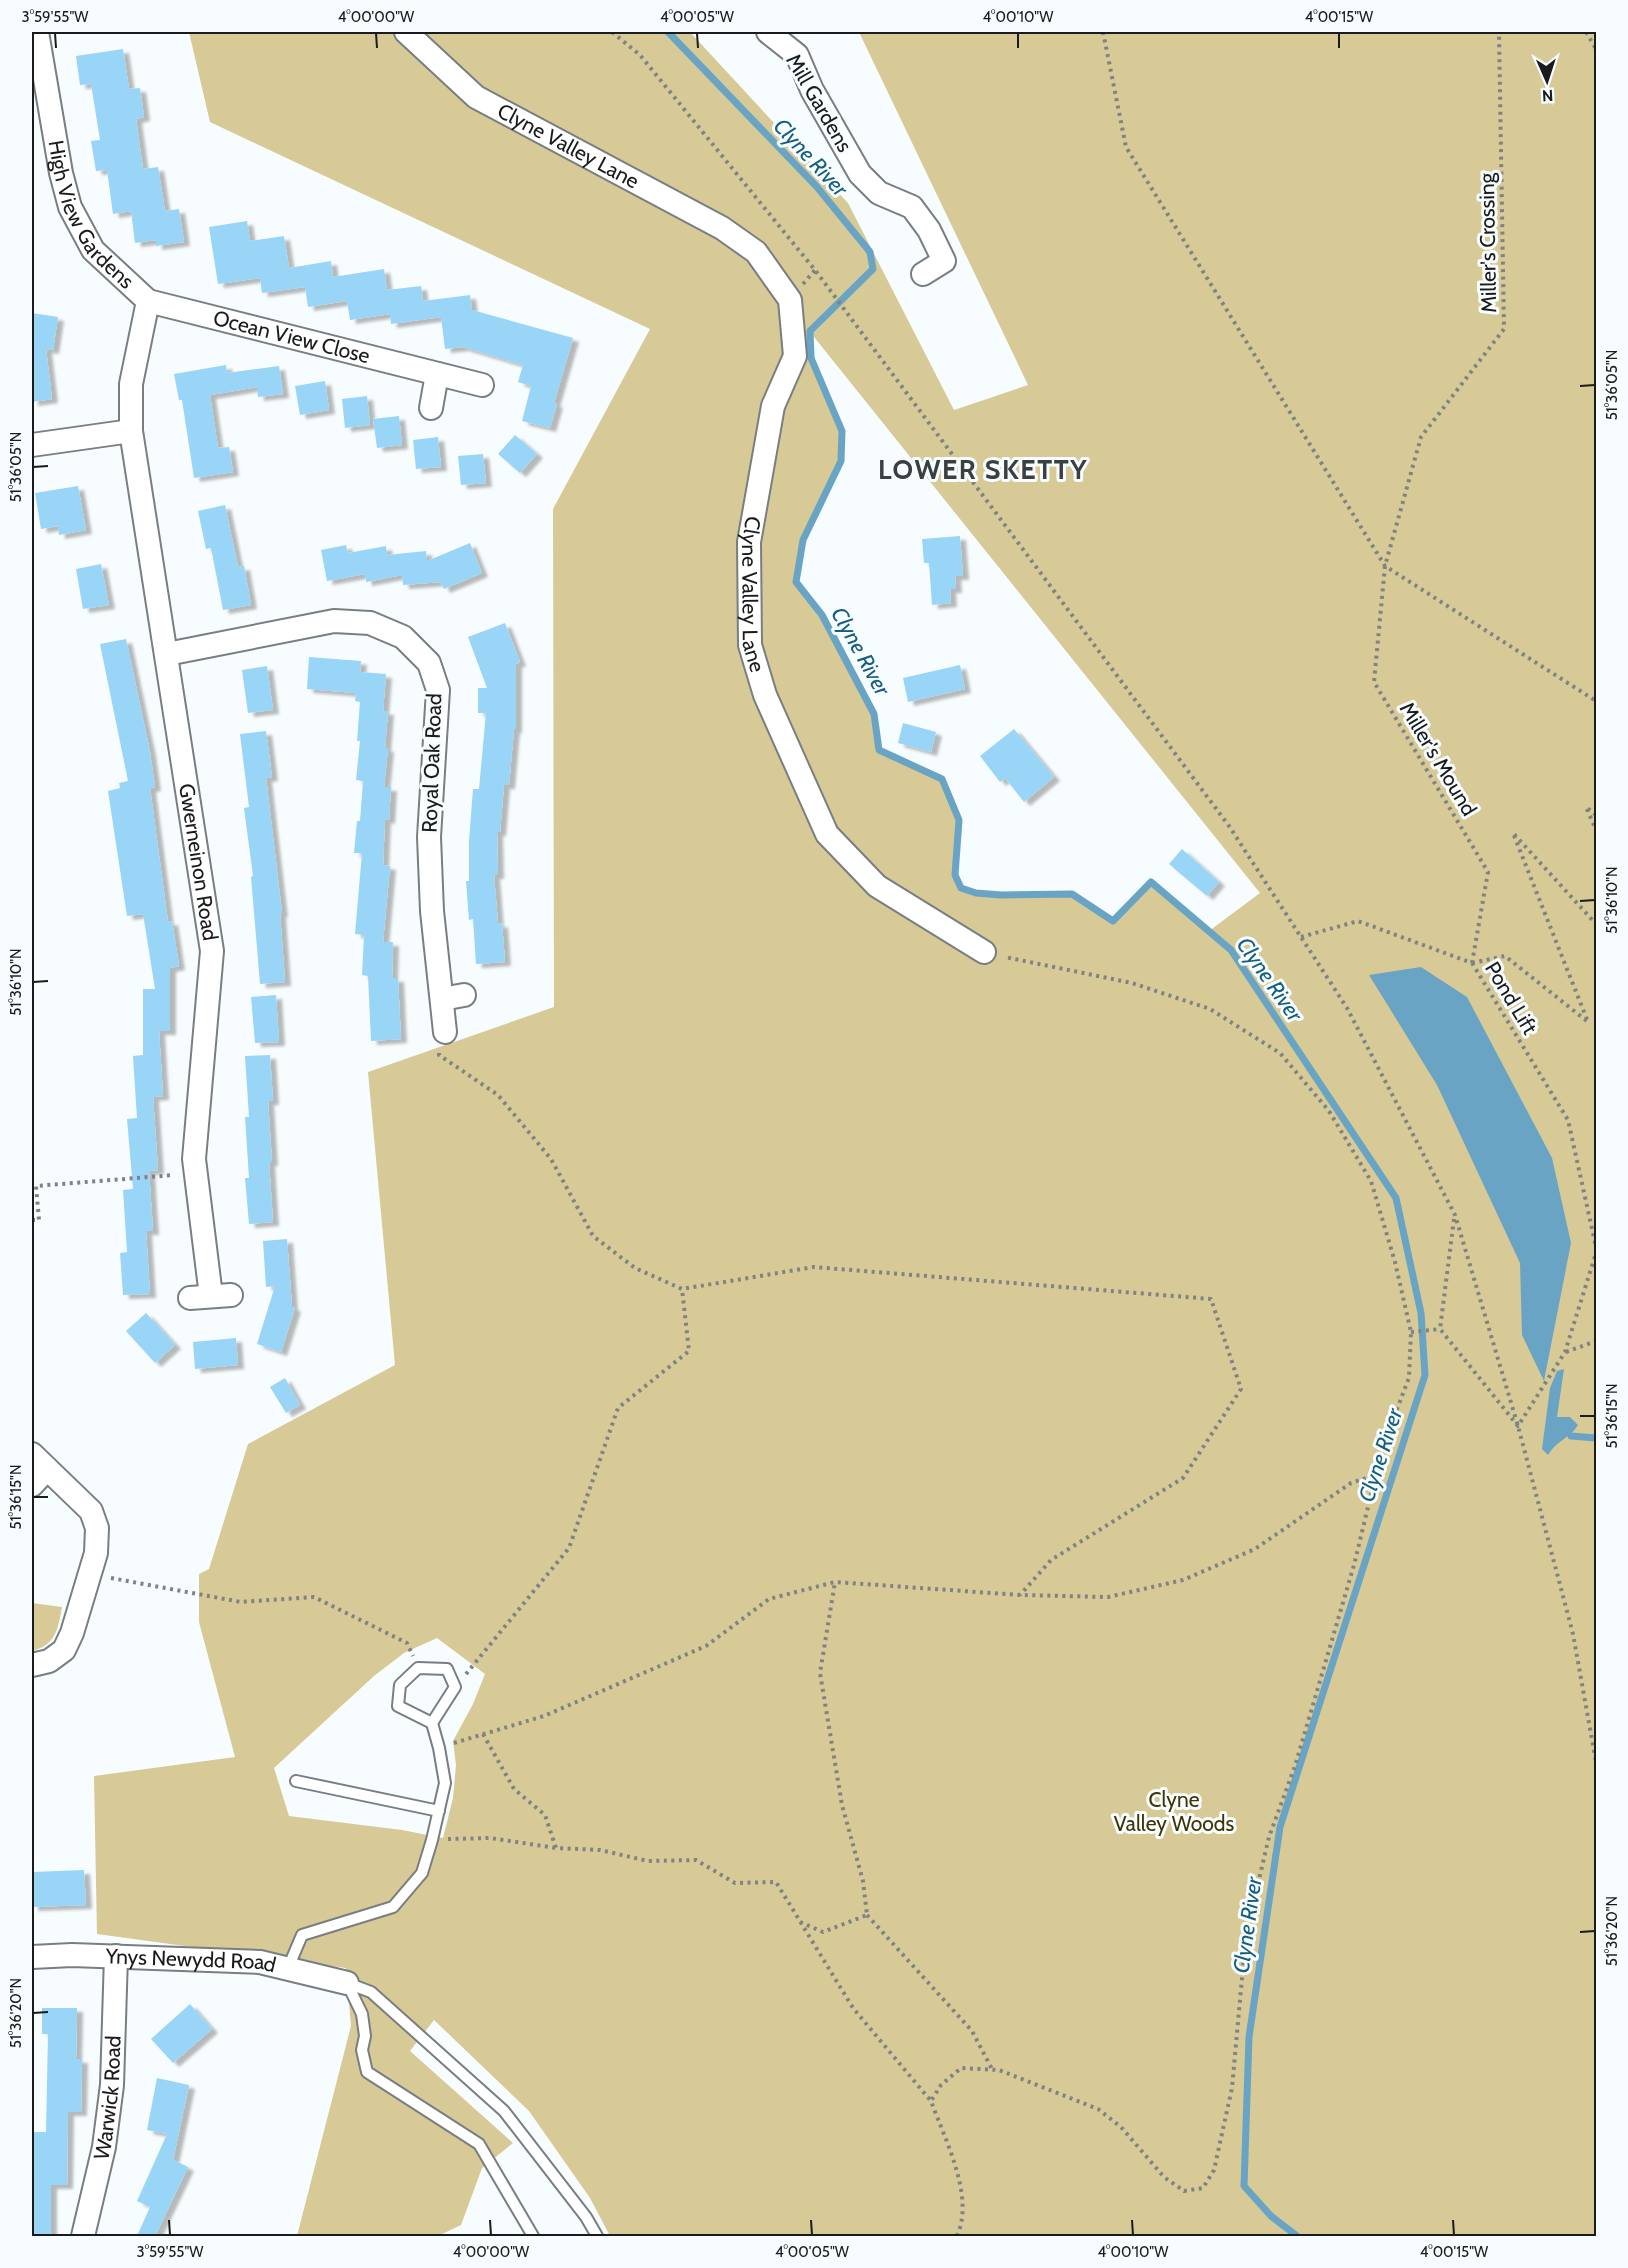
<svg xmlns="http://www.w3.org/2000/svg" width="1628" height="2268" font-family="Cabin,sans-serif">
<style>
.green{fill:#d7ca97;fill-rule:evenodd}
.water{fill:#69a4c4}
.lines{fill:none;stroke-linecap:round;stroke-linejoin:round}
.stream{stroke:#69a4c4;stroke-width:7}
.building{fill:#99d5f7;filter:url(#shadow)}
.service-casing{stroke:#787e81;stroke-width:14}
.minor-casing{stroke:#787e81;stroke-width:26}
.path{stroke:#7f8384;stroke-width:4;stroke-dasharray:3 4.5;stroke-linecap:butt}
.service{stroke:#fff;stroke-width:10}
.minor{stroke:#fff;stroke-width:22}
.ticks{fill:none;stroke:#191b1c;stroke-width:2}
.labels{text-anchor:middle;stroke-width:6;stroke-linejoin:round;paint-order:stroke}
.street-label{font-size:21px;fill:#191b1c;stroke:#f7fcfe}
.park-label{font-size:21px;fill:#3f3504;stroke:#f7fcfe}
.water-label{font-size:22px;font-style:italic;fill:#155e7f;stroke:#f7fcfe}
.district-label{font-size:27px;font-weight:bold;letter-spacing:1.5px;fill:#3a3f42;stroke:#f7fcfe}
.neatline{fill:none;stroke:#191b1c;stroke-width:2}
.ticks-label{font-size:15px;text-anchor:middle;fill:#191b1c}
</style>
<defs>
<filter id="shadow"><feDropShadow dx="6" dy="4" stdDeviation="1.5" flood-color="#0004"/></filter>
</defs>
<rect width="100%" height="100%" fill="#f7fcfe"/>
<path class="green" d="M189 32H690L848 203 954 410 1028 385 859 32H1596V2236H610L590 2198 529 2111 434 2020 410 2051 513 2143 482 2168 461 2225 438 2236H297L351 2026 346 1968 97 1934 94 1776 235 1757 199 1622V1574L209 1569 248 1444 395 1365 368 1072 554 1007 553 509 650 329 210 122ZM810 332 1260 893 1209 931 1151 882 1113 921 1072 894 1001 895 976 893 961 887 955 875 959 820 942 779 879 750 874 714 822 615 796 582 803 540 841 461 842 431 811 359ZM437 1638 485 1674 473 1704 453 1741 456 1765 453 1798 443 1838 402 1830 289 1816 274 1768 374 1676 404 1653Z
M32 1603 62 1607C58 1629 56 1645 32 1651Z"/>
<path class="water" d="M1421 967 1467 997 1552 1158 1571 1243 1544 1381 1522 1335 1520 1263 1437 1085 1369 975Z
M1564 1369 1557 1417H1570L1578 1425C1568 1440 1558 1439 1548 1455L1542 1449 1550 1388 1557 1371Z"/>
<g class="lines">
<path class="stream" d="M668 32 817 187 870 252 873 269 810 331 811 358 842 431 841 461 803 540 796 582 822 615 874 714 879 750 942 779 959 820 955 875 961 888 976 893 1001 895 1072 894 1113 921 1151 882 1231 950 1396 1198 1421 1313 1425 1375 1280 1827 1249 2037 1244 2186 1271 2216 1297 2236
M1571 1436 1596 1438"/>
</g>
<path class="building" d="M123 49 129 89 140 88 144 117 136 119 143 169 158 167 165 211 179 209 184 242 156 246V240L135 243 131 211 113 214 107 170 96 171 91 141 100 140 91 84 80 85 76 56Z
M247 221 250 241 284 236 289 268 331 261 333 277 384 269 387 290 421 286 423 301 470 295 472 310 573 338 554 403 557 404 550 428 522 421 531 386 518 382 523 365 463 347 445 349 441 317 391 324 390 314 350 320 347 301 308 307 305 287 262 293 260 278 218 284 209 227Z
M32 313 58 317 53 350 46 349 52 399 32 402Z
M226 365 227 373 279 366 283 394 258 397 257 387 210 395 218 448 229 447 233 472 194 478 182 400H179L174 374Z
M325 381 329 410 300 415 295 386Z
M367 396 370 425 345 428 342 399Z
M399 416 402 445 377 448 373 419Z
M515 435 537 454 520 473 498 454Z
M438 437 441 467 416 469 413 440Z
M483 454 486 483 461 485 458 456Z
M78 486 86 530 59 535 58 526 41 529 35 493Z
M225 505 238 567 244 566 251 605 223 610 211 548 206 549 198 511Z
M960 536 963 576H955L956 589H950L951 603 932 605 929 563H924L922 539Z
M470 543 482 573 444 589 441 582 403 585 402 575 366 582 365 574 327 581 321 550 346 545 348 553 386 546 387 555 426 551 427 561Z
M101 564 109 605 83 609 76 569Z
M505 623 520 662 516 664V729H514L509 785H504L500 832H497L498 875H494L498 924 502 923 505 962 476 964 473 919 469 920 466 881H469V841L473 789H479L486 713H478V688H487L468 637Z
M126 639 150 752 155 787 150 788 168 922 172 921 179 966 170 968V1031H159L163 1096 153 1097 158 1170 149 1171 153 1231H146L150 1294 123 1295 120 1253 127 1252 123 1190 133 1189 127 1119 137 1118 133 1056 143 1055V989H155L143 914 127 916 108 791 120 788 119 783 128 781 100 644Z
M309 657 361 661 360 672 386 674 383 711H388L385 748H388L384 787H391L389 820 385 819 383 865 390 866 383 942H393L392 978H398L401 1039 371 1041 368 976 362 975 364 935 355 934 362 853H354L357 821H360L363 781 356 780 360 741H357L360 702 355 701 356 693 307 689Z
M960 665 965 689 908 702 903 678Z
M267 666 273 710 248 713 242 670Z
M903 723 936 732 931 752 898 743Z
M1014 729 1054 777 1024 802 1005 778 1000 782 980 756Z
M266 731 272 777 266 778 282 913H280L285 982 260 984 251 877 253 876 244 808 249 807 240 734Z
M1182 849 1219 882 1207 896 1169 864Z
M276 995 279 1042 255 1043 251 997Z
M270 1055 273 1101H268L272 1162H269L273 1222 249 1224 245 1178H249L245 1117H249L245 1056Z
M287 1239 292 1307 295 1308 281 1352 257 1344 275 1286 266 1287 263 1241Z
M146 1313 175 1345 155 1363 126 1331Z
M236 1338 238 1365 195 1369 193 1342Z
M285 1378 300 1405 286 1413 270 1387Z
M84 1870 86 1905 32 1907V1872Z
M190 2004 212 2029 173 2063 151 2039Z
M42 2008H77L76 2059H82L81 2112H68L67 2185H51V2236H32L34 2132H46L48 2034H42Z
M157 2078 189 2085 173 2160 188 2167 155 2236H137L150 2207 137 2201 167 2134 147 2130Z"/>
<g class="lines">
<g class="service-casing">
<path id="service" d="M296 1781 439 1811
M288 1968 302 1935 393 1907 422 1873 432 1840 445 1783 439 1748 432 1723 398 1706 400 1685 418 1668 447 1669 455 1687 432 1723
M347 1983 371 1992 504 2111 586 2217 597 2236
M347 1983 362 2014 365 2036 362 2050 367 2072 479 2144 533 2236"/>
</g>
<g class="minor-casing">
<g id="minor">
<path id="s1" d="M37 32 61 173 70 207 93 250 148 301 131 384V431L212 951 194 1159 211 1296"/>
<path id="s2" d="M406 32 476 97 722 228 756 252 790 300 795 356 773 406 749 542 750 645 765 695 827 834 877 886 984 952"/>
<path d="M768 32 797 55 812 90 860 174 879 193 912 207 929 230 944 261 923 274"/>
<path id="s3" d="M148 301 482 385"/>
<path d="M431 408 437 374"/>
<path d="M32 445 131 431"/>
<path d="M167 654 334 621 370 623 403 637 429 663 438 690 429 837 432 911 445 1032"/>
<path d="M442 999 464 995"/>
<path d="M190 1298 231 1295"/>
<path d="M32 1454 91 1511 97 1528 96 1553 72 1633 64 1650 49 1661 32 1665"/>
<path d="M32 1485 47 1469"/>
<path id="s4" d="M32 1957 72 1955 260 1962 347 1983"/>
<path id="s5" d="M83 2236 104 2147 112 2085 116 1956"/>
</g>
</g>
<path class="path" d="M612 32 640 55 815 270 1229 826 1347 1008 1455 1215 1518 1426 1573 1634 1596 1762
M1103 32 1126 147 1385 566 1596 701
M1586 32 1596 49
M803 284 815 270
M1596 815 1586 807 1596 830
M1301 937 1358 921 1472 963
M1472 963 1488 872 1374 682 1385 566 1421 437 1504 329 1499 32
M1472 963 1505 956 1588 1022 1513 833 1596 924
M1472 963 1568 1120 1596 1247
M439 1053V1055L498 1095 551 1159 593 1236 635 1268 682 1289 814 1267 1211 1299 1241 1389 1183 1478 1051 1560 1020 1595
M1454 1219 1440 1329 1518 1426 1565 1352 1596 1253
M32 1220H39L36 1186 174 1175
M1411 1332 1440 1329
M1566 1352 1596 1341
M111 1578 241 1602 314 1597 407 1643 413 1656
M466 1674 569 1548 618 1408 689 1351 682 1289
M483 1734 514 1789 545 1815 556 1848 600 1850 648 1861 696 1860 735 1883 776 1882 853 2008 931 2101
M454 1743 544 1716 706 1646 769 1599 835 1582 1020 1595 1108 1597 1183 1580 1255 1549 1351 1483 1375 1475
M448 1839 490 1838 556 1848
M867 1915 972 2031 992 2069
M800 1922 823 1932 867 1915 863 1881 842 1805 820 1673 835 1582
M957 2236C975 2196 945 2140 931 2101L941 2085 961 2068 999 2070 1098 2109 1121 2127 1164 2177 1184 2191 1203 2188 1214 2170 1232 2088 1246 1934 1269 1837 1295 1766 1354 1565 1376 1474 1387 1449 1397 1409 1409 1378 1411 1332 1395 1262 1371 1181 1329 1111 1280 1053 1210 1009 1132 983 1005 957"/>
<use href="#service" class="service"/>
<use href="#minor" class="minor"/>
</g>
<path class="ticks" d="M55 33 56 48M376 33 377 48M697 33 698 48M1018 33V48M1339 33V48M1580 386 1595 385M33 467 48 466M1580 901 1595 900M33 982 48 981M1580 1416H1595M33 1497H48M1580 1932 1595 1931M33 2013 48 2012M169 2220 170 2235M490 2220 491 2235M811 2220 812 2235M1132 2220 1133 2235M1453 2220 1454 2235"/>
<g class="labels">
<g class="street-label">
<text transform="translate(819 103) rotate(60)" y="7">Mill Gardens</text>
<text dy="7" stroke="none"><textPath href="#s2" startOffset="200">Clyne Valley Lane</textPath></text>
<text dy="7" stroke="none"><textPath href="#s1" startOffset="194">High View Gardens</textPath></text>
<text transform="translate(1488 243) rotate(-91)" y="7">Miller's Crossing</text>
<text dy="7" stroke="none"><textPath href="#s3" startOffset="148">Ocean View Close</textPath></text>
<text dy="7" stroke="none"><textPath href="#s2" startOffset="776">Clyne Valley Lane</textPath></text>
<text transform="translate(1438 759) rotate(59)" y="7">Miller's Mound</text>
<text transform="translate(432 763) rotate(-88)" y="7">Royal Oak Road</text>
<text dy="7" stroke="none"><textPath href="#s1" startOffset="870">Gwerneinon Road</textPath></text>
<text transform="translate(1511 998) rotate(59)" y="7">Pond Lift</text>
<text dy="7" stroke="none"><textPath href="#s4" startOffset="159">Ynys Newydd Road</textPath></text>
<text dy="7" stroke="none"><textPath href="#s5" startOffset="141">Warwick Road</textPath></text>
</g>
<g class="park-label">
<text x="1174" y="1807">Clyne<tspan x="1174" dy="24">Valley Woods</tspan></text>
</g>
<g class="water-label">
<text transform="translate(811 157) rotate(47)" y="8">Clyne River</text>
<text transform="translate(861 651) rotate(61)" y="8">Clyne River</text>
<text transform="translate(1270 979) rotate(55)" y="8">Clyne River</text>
<text transform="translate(1380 1455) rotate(-72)" y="8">Clyne River</text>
<text transform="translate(1247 1925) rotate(-82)" y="8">Clyne River</text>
</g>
<g class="district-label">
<text x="983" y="479">LOWER SKETTY</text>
</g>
</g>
<rect width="1628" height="2268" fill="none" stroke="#f7fcfe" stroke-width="66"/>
<g transform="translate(1547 81) rotate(177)" stroke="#f7fcfe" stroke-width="4.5" paint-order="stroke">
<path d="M0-4.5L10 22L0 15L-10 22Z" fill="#191b1c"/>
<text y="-9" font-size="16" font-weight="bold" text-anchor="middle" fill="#191b1c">N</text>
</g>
<rect x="33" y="33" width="1562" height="2202" class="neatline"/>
<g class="ticks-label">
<text x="55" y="22">3°59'55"W</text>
<text x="376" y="22">4°00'00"W</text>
<text x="697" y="22">4°00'05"W</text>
<text x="1018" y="22">4°00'10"W</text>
<text x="1339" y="22">4°00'15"W</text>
<text transform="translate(1612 385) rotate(-90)" y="5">51°36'05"N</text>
<text transform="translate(16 467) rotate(-90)" y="5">51°36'05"N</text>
<text transform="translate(1612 900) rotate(-90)" y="5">51°36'10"N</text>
<text transform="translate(16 982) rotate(-90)" y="5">51°36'10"N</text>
<text transform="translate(1612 1416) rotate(-90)" y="5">51°36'15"N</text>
<text transform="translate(16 1497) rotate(-90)" y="5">51°36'15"N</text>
<text transform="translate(1612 1931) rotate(-90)" y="5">51°36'20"N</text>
<text transform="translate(16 2013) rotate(-90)" y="5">51°36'20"N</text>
<text x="170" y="2257">3°59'55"W</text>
<text x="491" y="2257">4°00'00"W</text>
<text x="812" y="2257">4°00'05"W</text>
<text x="1133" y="2257">4°00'10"W</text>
<text x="1454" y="2257">4°00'15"W</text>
</g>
</svg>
